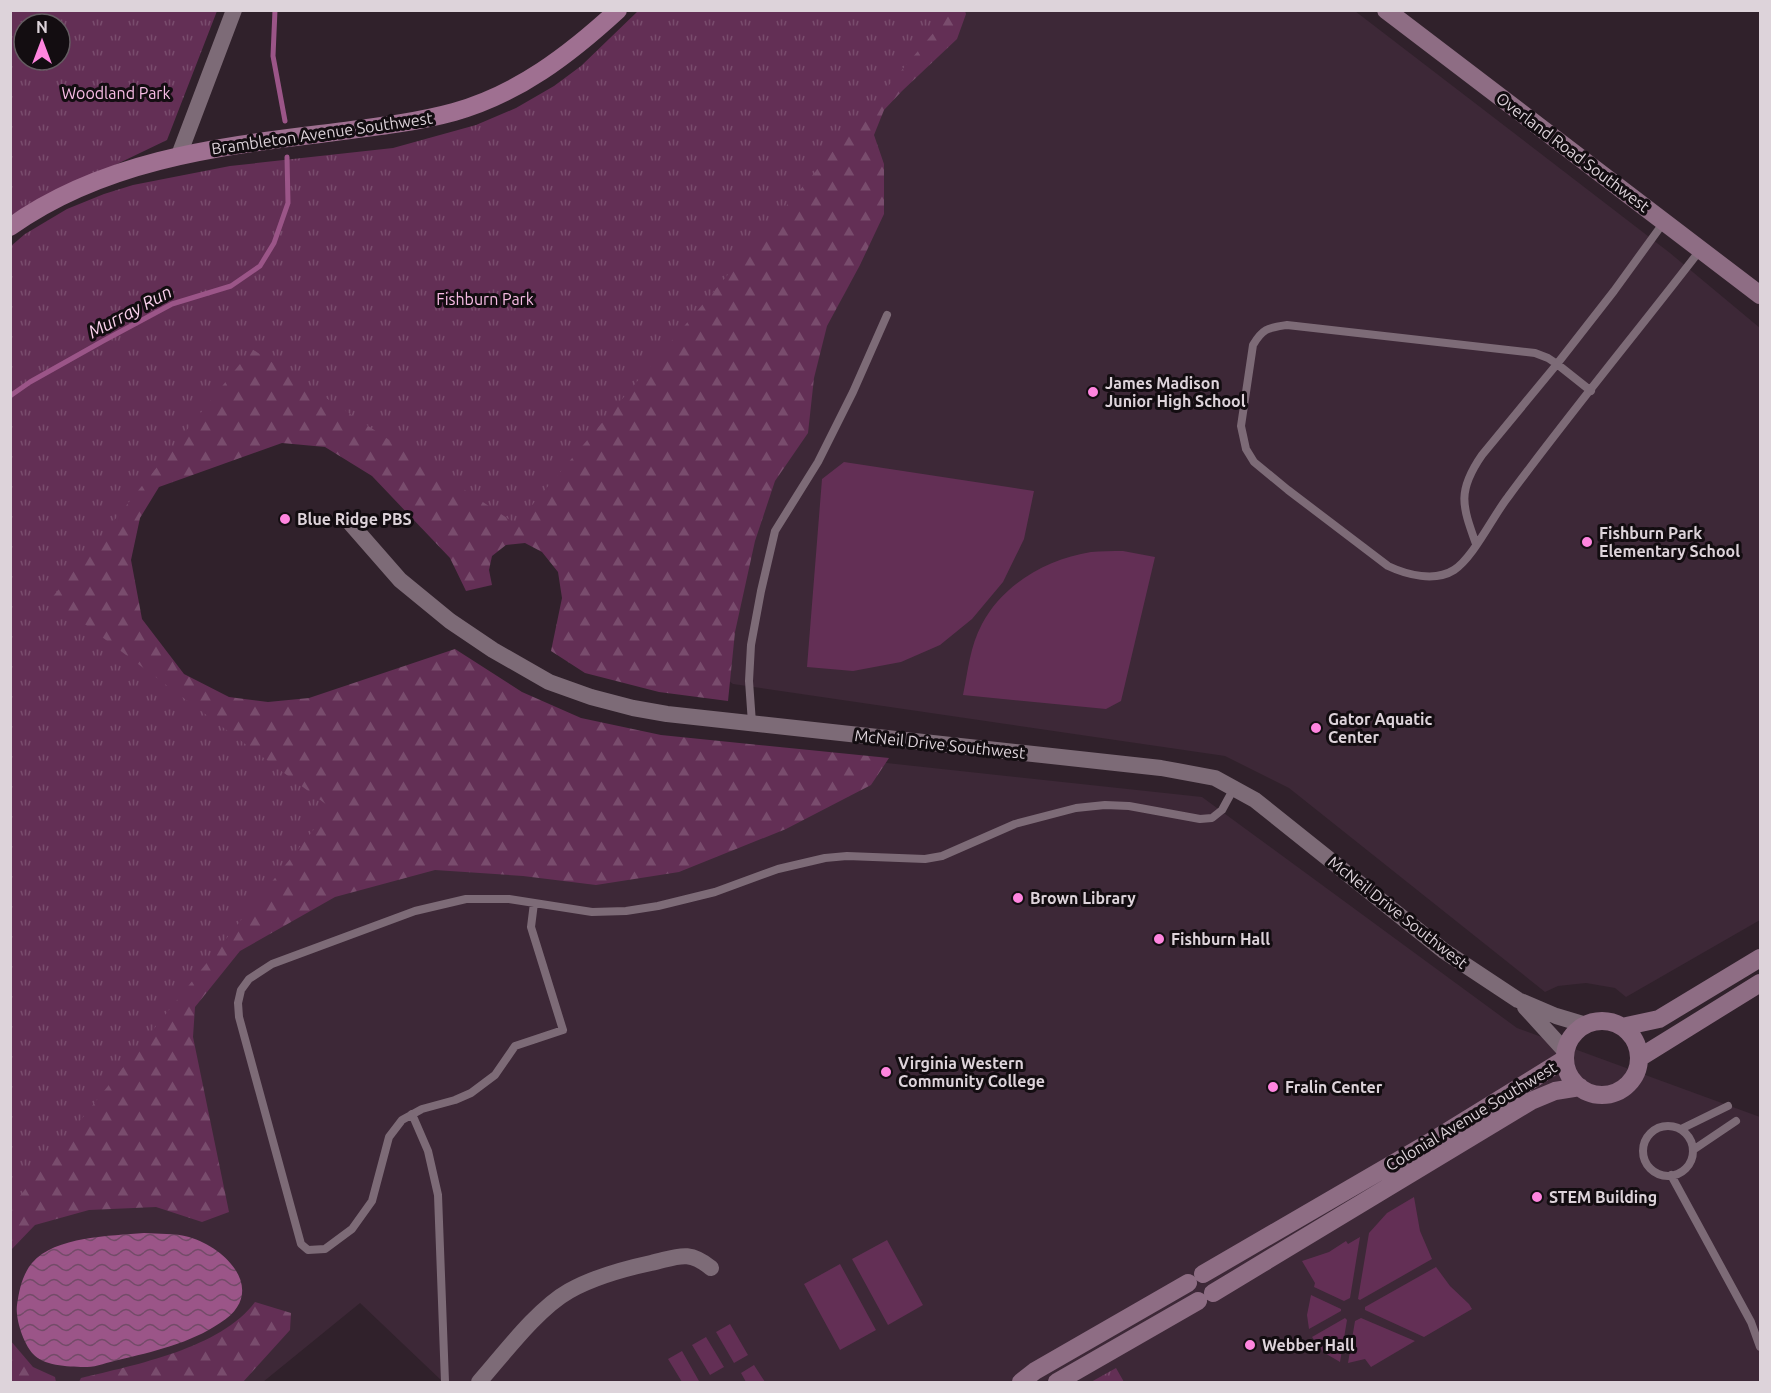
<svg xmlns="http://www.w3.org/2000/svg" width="1771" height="1393" font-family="Ubuntu,sans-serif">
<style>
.built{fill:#3d2837}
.grass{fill:#632f55}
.forest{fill:url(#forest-firs)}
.park{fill:url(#park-tufts);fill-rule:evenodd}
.water{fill:url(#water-waves)}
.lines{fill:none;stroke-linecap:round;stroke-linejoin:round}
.stream{stroke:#9b5588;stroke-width:5}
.service{stroke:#7d6b77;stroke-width:8}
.minor{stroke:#7d6b77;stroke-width:16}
.secondary{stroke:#8e6d84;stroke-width:18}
.primary{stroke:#9f7091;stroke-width:18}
.poi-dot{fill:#ff85df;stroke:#130d11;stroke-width:2}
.labels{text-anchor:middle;stroke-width:6;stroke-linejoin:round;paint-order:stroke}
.park-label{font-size:16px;fill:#f8bce5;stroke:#130d11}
.street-label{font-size:16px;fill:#ddd3da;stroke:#130d11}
.poi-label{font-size:16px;font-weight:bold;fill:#ddd3da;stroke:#130d11;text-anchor:start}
.water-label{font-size:18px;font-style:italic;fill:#fbd2ed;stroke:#130d11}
</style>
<defs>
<pattern id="forest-firs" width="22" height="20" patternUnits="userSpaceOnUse" patternTransform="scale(1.5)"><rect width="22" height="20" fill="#632f55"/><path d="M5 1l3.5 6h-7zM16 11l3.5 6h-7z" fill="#794c6d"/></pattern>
<pattern id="park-tufts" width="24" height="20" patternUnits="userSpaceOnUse" patternTransform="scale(1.5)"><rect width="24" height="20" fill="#632f55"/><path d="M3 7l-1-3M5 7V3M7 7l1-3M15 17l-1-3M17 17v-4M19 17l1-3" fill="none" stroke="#794c6d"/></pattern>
<pattern id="water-waves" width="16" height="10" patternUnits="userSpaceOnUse" patternTransform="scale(1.5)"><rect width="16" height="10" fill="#9b5588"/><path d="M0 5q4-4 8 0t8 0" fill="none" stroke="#734b68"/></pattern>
</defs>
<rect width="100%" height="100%" fill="#30212b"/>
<path class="built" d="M959 11H1355L1670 253 1760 328V920L1626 997 1615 988 1586 983 1558 986 1545 992 1289 788 1225 756 733 684 523 531Z
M794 753 1202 797 1517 1028 1760 1117V1382H443L360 1303 263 1382H11L10 1227 339 815Z"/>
<path class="grass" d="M844 462 1034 491 1024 539 1003 582 972 619 940 645 901 662 853 671 807 667 822 479Z
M1123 551 1155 557 1121 701 1106 709 963 695C968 671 970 646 982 624 1003 584 1047 559 1091 552 1101 551 1112 551 1123 551Z
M1414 1197 1420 1231 1432 1259 1360 1300 1358 1299 1369 1233 1387 1213Z
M1360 1237 1350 1298 1344 1301 1314 1287 1315 1283 1302 1261 1329 1252 1346 1241 1348 1244Z
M887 1240 923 1305 888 1325 852 1259Z
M840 1264 876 1330 840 1350 804 1284Z
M1436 1267 1450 1286 1469 1304 1472 1309 1424 1337 1365 1310V1307Z
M1311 1295 1341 1309V1311L1309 1329 1307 1315Z
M1345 1318 1347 1320 1340 1362 1323 1352 1312 1337Z
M1361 1318 1415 1341 1371 1367 1365 1359 1348 1363 1355 1321Z
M730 1324 748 1355 734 1363 716 1332Z
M706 1337 724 1367 710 1375 692 1345Z
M682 1351 699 1381 697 1382H682L668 1359Z
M754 1365 765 1382H746L741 1373Z"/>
<path class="forest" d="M658 11H965L966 14 957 39 902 91 884 110 874 135 884 164V214L860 265 827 326 814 378 808 433 775 481 755 541 735 632 728 701 659 692 585 673 551 651 562 598 558 572 542 552 525 543 506 545 492 556 489 570 492 585 466 591 450 558 372 476 325 447 282 443 159 487 140 518 131 560 142 619 184 674 229 697 268 702 309 698 455 649 522 692 581 718 661 735 889 758 871 785 786 829 679 872 596 885 523 876 435 870 335 897 240 951 195 1007 193 1037 229 1212 202 1222 156 1207 89 1210 35 1225 11 1250V450L526 121Z
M255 1302 291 1313 290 1330 243 1382H79L81 1378C135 1365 221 1348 255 1302Z
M10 1340 33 1367 55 1377 56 1382H11Z"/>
<path class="park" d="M11 11H217L167 140 11 215ZM24 24H60V60H24Z
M638 11H952L516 524 252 349 51 599 331 808 11 1207V246L25 234 67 209 104 194 133 185 230 166 393 148 476 125 516 108 554 86 581 66Z
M1116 1368 1124 1382H1091Z"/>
<path class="water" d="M144 1233C158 1234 175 1233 189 1237 229 1249 268 1293 220 1323 191 1343 152 1352 118 1360 108 1362 97 1367 87 1367 72 1367 46 1366 35 1356 24 1346 15 1319 17 1305 19 1291 22 1275 32 1263 55 1236 111 1236 144 1233Z"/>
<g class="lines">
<path class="stream" d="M275 10 273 56 285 121
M10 396 30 382 103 341 172 304 231 286 260 266 274 243 288 203 287 157"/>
<path class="service" d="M1664 222 1614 291 1557 364 1548 358 1535 353 1287 325C1268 328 1263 328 1253 345L1241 426 1246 449 1254 462 1288 490 1388 566C1407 575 1435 582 1454 570 1473 558 1493 516 1508 497 1570 413 1637 332 1701 249
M1476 544C1462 505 1457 491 1482 455L1557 364 1591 391
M752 723 749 681 751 645 761 591 775 531 818 462 853 392 887 315
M534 903 531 927 563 1030 515 1046 495 1075 471 1093 455 1100 422 1109 402 1120 389 1137 372 1201 352 1229 325 1249 308 1250 301 1244 239 1017 238 1003 241 990 249 979 272 964 415 911 466 899H509L592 912 626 911 658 906 715 892 778 869 825 858 847 856 925 859 942 856 1015 824 1076 808 1105 805 1129 806 1200 819 1212 818 1222 810 1234 788
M412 1114 428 1151 438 1195 445 1382
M1643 1151a25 25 0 1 1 50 0a25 25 0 1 1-50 0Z
M1681 1129 1728 1106
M1693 1150 1736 1121
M1671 1175 1751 1322 1760 1347"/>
<path class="minor" d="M179 155 234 10
M351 524 400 580 450 621 493 650 549 682 591 697 633 708 667 714 1161 768 1215 778 1255 800 1444 951 1518 1000 1556 1016 1586 1025
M1525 1007 1566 1052
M479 1382C503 1355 537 1309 569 1291 594 1277 623 1269 651 1263 678 1257 688 1249 711 1268"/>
<path class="secondary" d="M1386 10 1760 295
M1565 1058a37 37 0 1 1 74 0a37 37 0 1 1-74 0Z
M1622 1027 1659 1019 1760 958
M1639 1058 1760 983
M1203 1274 1437 1138 1565 1059
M1213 1293 1531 1101 1555 1091 1580 1087
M1021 1382 1035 1371 1188 1283
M1057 1382 1198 1301"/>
<path class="primary" d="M10 227C101 162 213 147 320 134 365 128 410 124 454 112 518 94 569 55 618 10"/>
</g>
<g class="poi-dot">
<circle cx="1093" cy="392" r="6"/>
<circle cx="285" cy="519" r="6"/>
<circle cx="1587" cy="542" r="6"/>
<circle cx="1316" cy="728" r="6"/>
<circle cx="1018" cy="898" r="6"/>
<circle cx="1159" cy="939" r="6"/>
<circle cx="886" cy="1072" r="6"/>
<circle cx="1273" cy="1087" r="6"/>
<circle cx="1537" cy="1197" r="6"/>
<circle cx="1250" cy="1345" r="6"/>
</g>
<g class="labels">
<g class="park-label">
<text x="116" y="99">Woodland Park</text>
<text x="485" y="305">Fishburn Park</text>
</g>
<g class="street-label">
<text transform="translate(322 133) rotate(-8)" y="6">Brambleton Avenue Southwest</text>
<text transform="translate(1573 152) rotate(37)" y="6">Overland Road Southwest</text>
<text transform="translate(940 744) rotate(6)" y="6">McNeil Drive Southwest</text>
<text transform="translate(1398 912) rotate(38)" y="6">McNeil Drive Southwest</text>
<text transform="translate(1471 1116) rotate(-31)" y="6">Colonial Avenue Southwest</text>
</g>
<g class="poi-label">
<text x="1105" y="389">James Madison<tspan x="1105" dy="18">Junior High School</tspan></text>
<text x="297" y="525">Blue Ridge PBS</text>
<text x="1599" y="539">Fishburn Park<tspan x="1599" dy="18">Elementary School</tspan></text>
<text x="1328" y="725">Gator Aquatic<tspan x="1328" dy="18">Center</tspan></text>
<text x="1030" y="904">Brown Library</text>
<text x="1171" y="945">Fishburn Hall</text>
<text x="898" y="1069">Virginia Western<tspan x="898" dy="18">Community College</tspan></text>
<text x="1285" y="1093">Fralin Center</text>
<text x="1549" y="1203">STEM Building</text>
<text x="1262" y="1351">Webber Hall</text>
</g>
<g class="water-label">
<text transform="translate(130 312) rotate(-28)" y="6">Murray Run</text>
</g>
</g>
<rect width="1771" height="1393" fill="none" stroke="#ddd3da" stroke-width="24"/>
<g transform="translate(42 42)"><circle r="28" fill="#130d11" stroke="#645c61" stroke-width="1.5"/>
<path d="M0-4.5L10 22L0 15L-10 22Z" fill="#ff85df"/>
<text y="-9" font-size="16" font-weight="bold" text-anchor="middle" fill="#ddd3da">N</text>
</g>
</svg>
